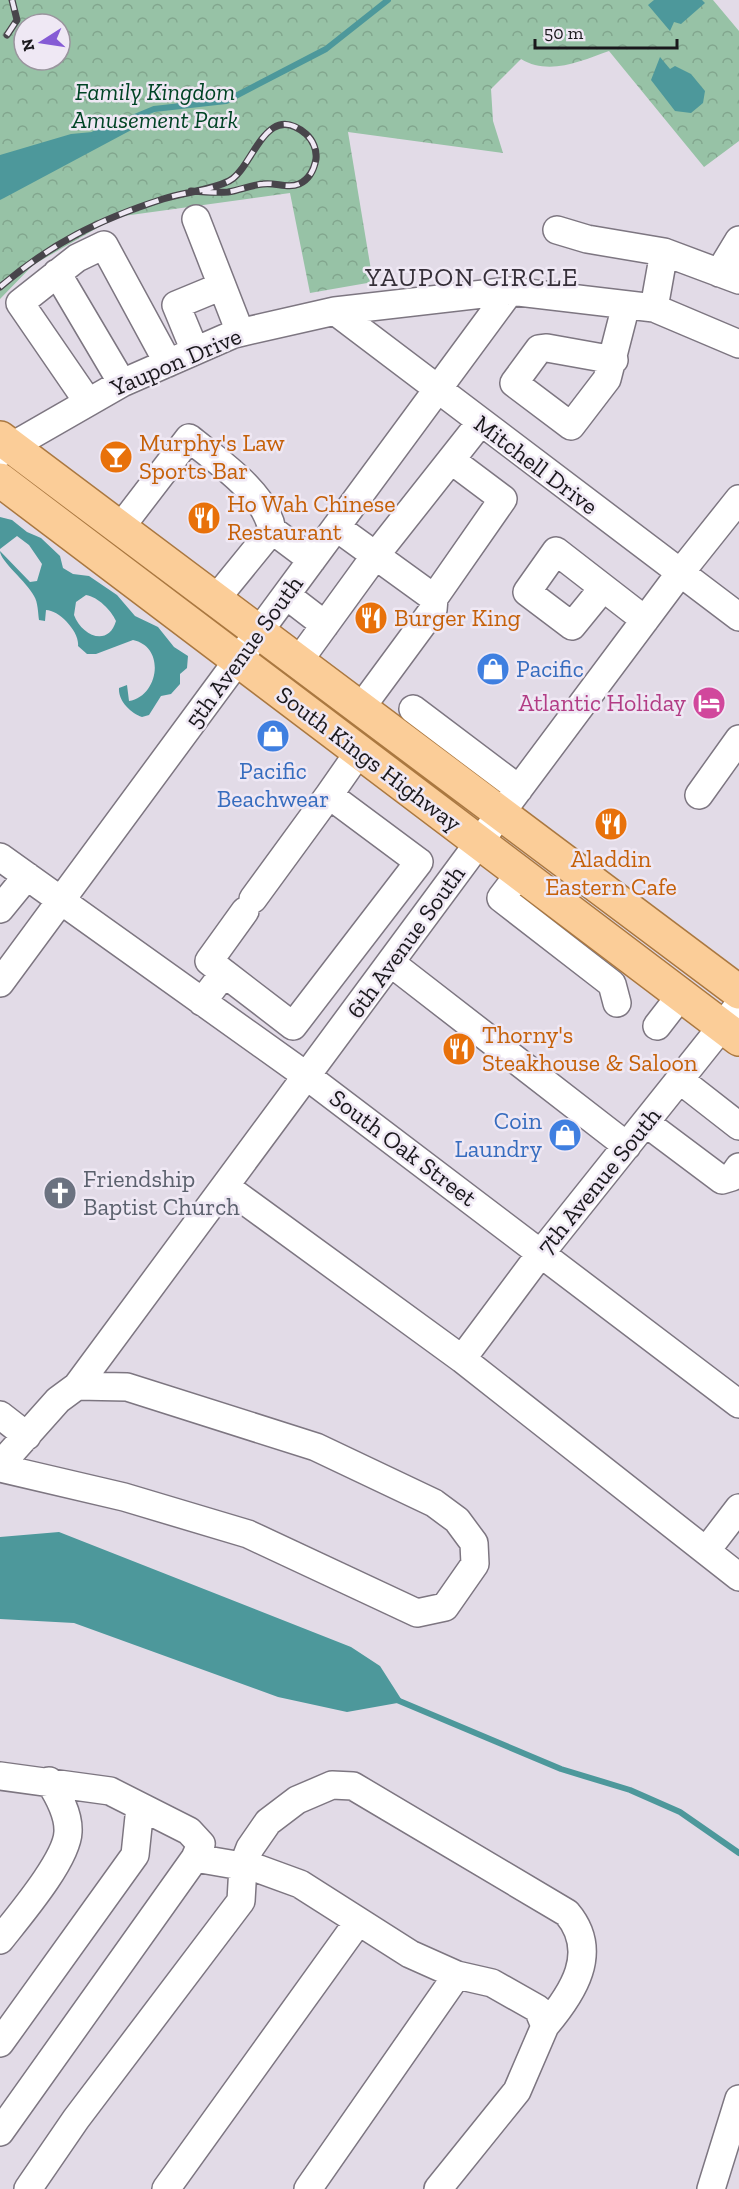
<svg xmlns="http://www.w3.org/2000/svg" width="739" height="2189" font-family="'Zilla Slab',serif">
<style>
.park{fill:url(#park-crowns);fill-rule:evenodd}
.water{fill:#4d989b;fill-rule:evenodd}
.lines{fill:none;stroke-linecap:round;stroke-linejoin:round}
.stream{stroke:#4d989b;stroke-width:6}
.minor-casing{stroke:#7d7681;stroke-width:30}
.major-casing{stroke:#aa7840;stroke-width:36}
.minor{stroke:#fff;stroke-width:27}
.major{stroke:#fbcd98;stroke-width:33}
.rail-casing{stroke:#48454b;stroke-width:7}
.rail{stroke:#efe8f4;stroke-width:4.5;stroke-dasharray:14;stroke-linecap:butt}
.labels{text-anchor:middle;stroke-width:5;stroke-linejoin:round;paint-order:stroke}
.park-label{font-size:24px;font-style:italic;fill:#004425;stroke:#efe8f4}
.street-label{font-size:24px;fill:#1a181c;stroke:#efe8f4}
.food-label{font-size:24px;fill:#c56008;stroke:#efe8f4;text-anchor:start}
.shop-label{font-size:24px;fill:#366cbe;stroke:#efe8f4;text-anchor:start}
.hotel-label{font-size:24px;fill:#b23c85;stroke:#efe8f4;text-anchor:end}
.worship-label{font-size:24px;fill:#5b616d;stroke:#efe8f4;text-anchor:start}
.neighbourhood-label{font-size:26px;letter-spacing:1.5px;fill:#352f38;stroke:#efe8f4}
</style>
<defs>
<pattern id="park-crowns" width="20" height="18" patternUnits="userSpaceOnUse" patternTransform="scale(1.5)"><rect width="20" height="18" fill="#97c2a6"/><path d="M2 6a3 3 0 1 1 6 0M12 15a3 3 0 1 1 6 0" fill="none" stroke="#82a68e"/></pattern>
</defs>
<rect width="100%" height="100%" fill="#e2dbe7"/>
<path class="park" d="M0 0H713L739 31V141L704 167 609 51C581 61 549 76 521 59L491 89 493 121 503 153 348 132 373 282 310 293 290 193 116 217 33 265 0 299ZM24 24H60V60H24Z"/>
<path class="water" d="M654 0H702L705 3 681 24 674 22 670 31 648 5Z
M660 57 670 69 675 66 691 74 705 91 703 103 691 113 675 111 651 80Z
M135 128 4 198 0 200V155L71 134Z
M0 517 12 520 27 532 41 538 60 556 63 568 73 574 89 576 117 595 135 616 158 627 174 647 188 656 187 668 180 674V684L171 694 161 696 149 715 142 717C131 713 118 701 119 688L127 685 129 701C159 696 166 647 133 640L96 654H87L78 646C80 632 59 610 46 610L45 621 39 620C38 613 38 602 34 596 27 582 0 561 0 551L30 582 37 581 42 564 29 545 17 536 0 549ZM86 595C98 597 111 610 116 621 108 648 81 635 74 615L76 602Z
M59 1532 351 1647 380 1666 403 1702 347 1712 278 1697 74 1623 0 1619V1537Z"/>
<g class="lines">
<path class="stream" d="M94 134 154 109 226 101 326 49 388 0
M397 1700 561 1769 630 1790 680 1812 739 1853"/>
<g class="minor-casing">
<path id="minor" d="M196 219 240 332
M557 230 587 239 664 252 739 280
M57 273 122 383
M719 273 739 240
M654 308 664 252
M335 311 739 617
M195 351 176 305 222 286
M614 360 547 348 539 349 514 383 571 426 607 379 626 305
M88 402 20 303 77 258 104 245 168 363
M0 453 122 383 234 334 335 311 510 291 654 308 739 344
M336 527 434 598
M120 528 189 438C216 460 266 493 272 530L312 560
M603 588 572 626 527 592 556 551 645 620
M286 595 325 625
M215 600 272 530
M298 662 375 556 480 423
M360 709 433 610 434 598 503 499 451 460
M413 709 519 789
M699 795 739 739
M0 857 308 1077 739 1404
M520 873 501 898 612 984 617 1003
M253 899 329 795
M0 909 27 876
M391 963 627 1146
M224 973 209 961 245 911
M0 983 510 291
M202 1002 224 973 293 1026 419 862 329 795 359 752
M657 1026 681 995
M680 1080 739 1126
M646 1123 722 1180 732 1177 739 1167
M226 1187 462 1359 739 1577
M462 1359 541 1253 739 1005
M77 1386 500 814 680 573 739 499
M0 1415 27 1436
M0 1465 58 1400 77 1386 127 1387 316 1447 434 1503 457 1520 474 1543 475 1564 445 1607 417 1613 248 1534 124 1497 0 1468
M706 1551 739 1508
M0 1776 110 1791 189 1831 201 1844 195 1858 259 1869 300 1884 410 1954 457 1975 492 1983 538 2009 545 2026 517 2091 438 2189
M0 1940C18 1917 67 1860 68 1832 69 1814 58 1795 49 1781
M0 2043 135 1855 140 1807
M0 2132 195 1858
M28 2189 76 2119 241 1901 243 1866 250 1848 268 1822 297 1800 332 1785 353 1786 567 1913C600 1952 573 1993 545 2026
M166 2189 358 1922
M308 2189 457 1975
M711 2189 739 2099"/>
</g>
<g class="major-casing">
<path id="major" d="M0 438 739 992
M0 480 739 1039"/>
</g>
<use href="#minor" class="minor"/>
<use href="#major" class="major"/>
<g class="rail-casing">
<path id="rail" d="M7 35 17 20 12 0
M0 287C52 243 98 220 163 199 184 192 209 191 229 181 253 169 265 99 306 134 313 140 317 150 316 159 314 170 310 179 299 184 288 189 275 182 263 184 251 185 240 190 228 192 216 193 203 192 191 191"/>
</g>
<use href="#rail" class="rail"/>
</g>
<defs>
<g id="bar-disc" transform="scale(1.725)"><circle r="9.5" fill="#e8710a" stroke="#efe8f4"/><path d="M-6-5H6L.8 .8V4.5H3.5V6h-7V4.5H-.8V.8Z" fill="#fff"/></g>
<g id="restaurant-disc" transform="scale(1.725)"><circle r="9.5" fill="#e8710a" stroke="#efe8f4"/><path d="M-5-6h1v4h1v-4h1v4h1v-4h1v5L-1.5 .5V6h-2V.5L-5-1ZM5-6V6H3V1.5H1.5Q1.5-4 5-6Z" fill="#fff"/></g>
<g id="shop-disc" transform="scale(1.725)"><circle r="9.5" fill="#3f7fe0" stroke="#efe8f4"/><path d="M-5-2.5h2.3a2.7 3.5 0 0 1 5.4 0H5L5.5 6h-11ZM-1.5-2.5h3a1.5 2.3 0 0 0-3 0Z" fill="#fff"/></g>
<g id="hotel-disc" transform="scale(1.725)"><circle r="9.5" fill="#d1479c" stroke="#efe8f4"/><path d="M-6-4.5h1.5V1H6V5H4.5V3h-9V5H-6ZM-4 0a1.8 1.8 0 1 1 3.6 0ZM.5 0V-2.5h3Q6-2.5 6 0Z" fill="#fff"/></g>
<g id="church-disc" transform="scale(1.725)"><circle r="9.5" fill="#6b7280" stroke="#efe8f4"/><path d="M-1.2-6h2.4v3.5h3.3v2.4h-3.3V6h-2.4V-.1h-3.3v-2.4h3.3Z" fill="#fff"/></g>
</defs>
<g fill-rule="evenodd">
<use href="#bar-disc" x="116" y="457"/>
<use href="#restaurant-disc" x="204" y="518"/>
<use href="#restaurant-disc" x="371" y="618"/>
<use href="#shop-disc" x="493" y="669"/>
<use href="#hotel-disc" x="709" y="703"/>
<use href="#shop-disc" x="273" y="736"/>
<use href="#restaurant-disc" x="611" y="824"/>
<use href="#restaurant-disc" x="459" y="1049"/>
<use href="#shop-disc" x="565" y="1135"/>
<use href="#church-disc" x="60" y="1193"/>
</g>
<g class="labels">
<g class="park-label">
<text x="155" y="100">Family Kingdom<tspan x="155" dy="28">Amusement Park</tspan></text>
</g>
<g class="street-label">
<text transform="translate(176 362) rotate(-23)" y="8">Yaupon Drive</text>
<text transform="translate(536 465) rotate(37)" y="8">Mitchell Drive</text>
<text transform="translate(244 652) rotate(-54)" y="8">5th Avenue South</text>
<text transform="translate(369 759) rotate(37)" y="8">South Kings Highway</text>
<text transform="translate(406 942) rotate(-54)" y="8">6th Avenue South</text>
<text transform="translate(403 1148) rotate(37)" y="8">South Oak Street</text>
<text transform="translate(599 1181) rotate(-51)" y="8">7th Avenue South</text>
</g>
<g class="food-label">
<text x="139" y="451">Murphy's Law<tspan x="139" dy="28">Sports Bar</tspan></text>
<text x="227" y="512">Ho Wah Chinese<tspan x="227" dy="28">Restaurant</tspan></text>
<text x="394" y="626">Burger King</text>
<text x="611" y="867" text-anchor="middle">Aladdin<tspan x="611" dy="28">Eastern Cafe</tspan></text>
<text x="482" y="1043">Thorny's<tspan x="482" dy="28">Steakhouse &amp; Saloon</tspan></text>
</g>
<g class="shop-label">
<text x="516" y="677">Pacific</text>
<text x="273" y="779" text-anchor="middle">Pacific<tspan x="273" dy="28">Beachwear</tspan></text>
<text x="542" y="1129" text-anchor="end">Coin<tspan x="542" dy="28">Laundry</tspan></text>
</g>
<g class="hotel-label">
<text x="686" y="711">Atlantic Holiday</text>
</g>
<g class="worship-label">
<text x="83" y="1187">Friendship<tspan x="83" dy="28">Baptist Church</tspan></text>
</g>
<g class="neighbourhood-label">
<text x="472" y="286">YAUPON CIRCLE</text>
</g>
</g>
<g transform="translate(42 42) rotate(258)"><circle r="28" fill="#efe8f4" stroke="#9a959e" stroke-width="1.5"/>
<path d="M0-4.5L10 22L0 15L-10 22Z" fill="#855bd5"/>
<text y="-9" font-size="16" font-weight="bold" text-anchor="middle" fill="#1a181c">N</text>
</g>
<path d="M535 39v9h142v-9" fill="none" stroke="#1a181c" stroke-width="3"/>
<text x="544" y="39" font-size="18" fill="#1a181c" stroke="#efe8f4" stroke-width="4.5" paint-order="stroke">50 m</text>
</svg>
